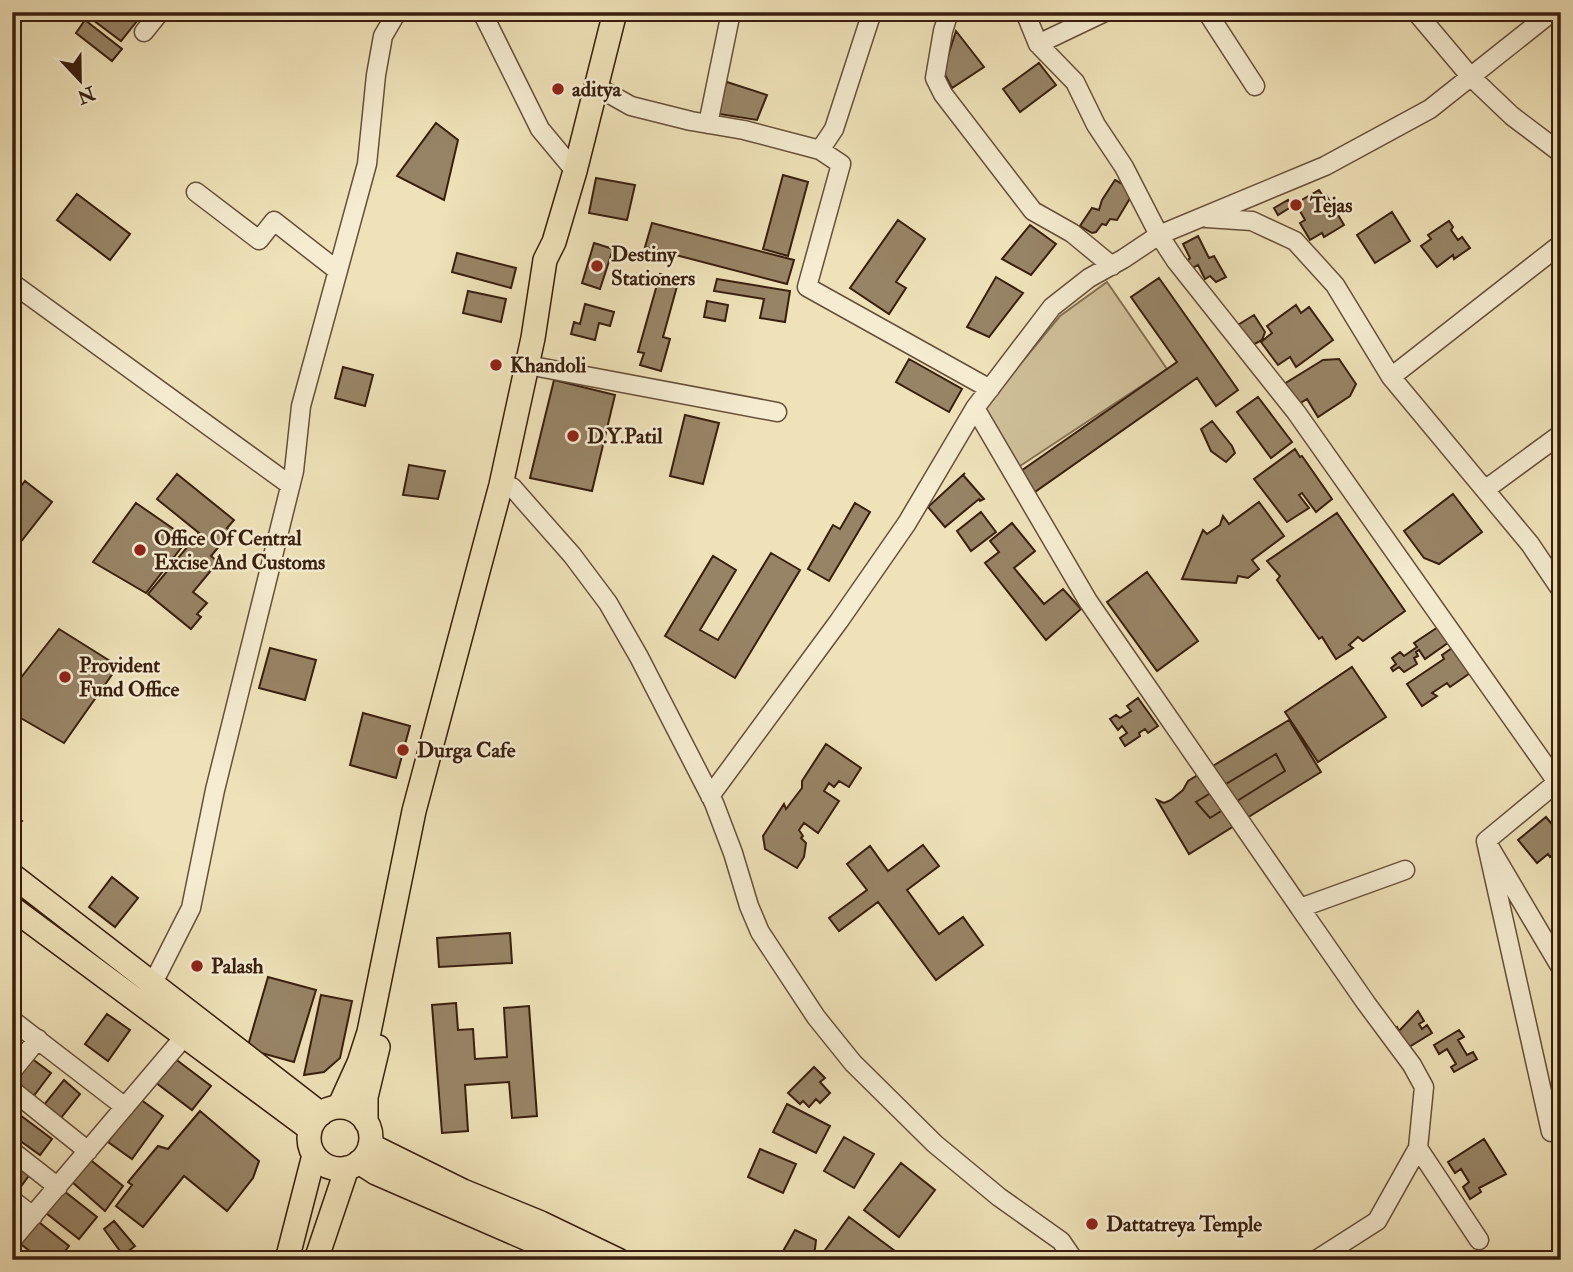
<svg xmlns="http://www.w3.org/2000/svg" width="1573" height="1272" font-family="'IM FELL Double Pica',serif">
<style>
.green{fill:#d0c19b;stroke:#847054;stroke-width:2}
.building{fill:#978466;stroke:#381e0e;stroke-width:2}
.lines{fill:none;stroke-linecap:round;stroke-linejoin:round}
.minor-casing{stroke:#664f38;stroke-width:21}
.major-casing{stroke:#381e0e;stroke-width:26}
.minor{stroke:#f5ecd1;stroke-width:18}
.major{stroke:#efe2b8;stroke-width:23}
.poi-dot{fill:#8f2418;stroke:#f5ecd1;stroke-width:2.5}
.labels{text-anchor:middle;stroke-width:5;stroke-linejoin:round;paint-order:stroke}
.poi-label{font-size:21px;font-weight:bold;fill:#381e0e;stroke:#f5ecd1;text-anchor:start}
</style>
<rect width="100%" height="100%" fill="#efe2b8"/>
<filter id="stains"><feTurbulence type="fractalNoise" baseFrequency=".00286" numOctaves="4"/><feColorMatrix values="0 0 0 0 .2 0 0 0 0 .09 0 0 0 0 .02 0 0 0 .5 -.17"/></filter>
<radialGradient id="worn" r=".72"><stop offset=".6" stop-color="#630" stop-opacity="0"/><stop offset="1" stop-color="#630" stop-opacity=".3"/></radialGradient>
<path class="green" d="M1107 282 1167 369 1017 468 979 414 1060 316Z"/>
<path class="building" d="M98 12H125L137 21 121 41 93 20Z
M85 20 122 49 112 61 76 33Z
M956 31 984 67 952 88 943 71Z
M1039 63 1056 85 1020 112 1003 89Z
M727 82 767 95 757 120 713 113Z
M436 123 458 140 444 200 397 176Z
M783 175 808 182 788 256 763 249Z
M596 178 635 185 627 220 589 213Z
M1115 180 1128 187 1132 195 1117 220 1110 219 1106 225 1102 224 1096 232 1092 233 1080 226 1092 208 1099 210 1102 200Z
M1319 190 1323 196 1326 195 1344 225 1324 237 1322 233 1310 240 1300 223 1305 220 1296 204 1278 215 1274 208 1288 200 1291 206Z
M77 194 130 234 110 260 57 220Z
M1392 212 1410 241 1375 263 1357 235Z
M898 220 925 239 896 282 906 288 889 314 850 288Z
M1449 221 1453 227 1451 230 1458 240 1462 237 1470 248 1454 259 1453 255 1437 267 1421 246 1431 239 1428 235Z
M652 223 794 260 787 284 645 247Z
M1030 225 1056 244 1031 275 1002 259Z
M1198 236 1209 258 1214 256 1226 277 1216 282 1210 276 1205 279 1198 265 1191 269 1187 261 1190 258 1183 244Z
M594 243 613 249 600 289 582 283Z
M457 253 516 268 511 288 452 272Z
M660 274 679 279 663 337 670 339 661 371 640 365 644 353 638 352Z
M996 277 1023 293 989 337 967 327Z
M1159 278 1238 390 1216 406 1197 378 1032 494 1018 473 1177 362 1131 297Z
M717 279 790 291 785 322 760 318 764 299 714 291Z
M468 291 506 299 501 322 463 313Z
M707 301 728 305 725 321 704 317Z
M585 304 614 312 610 326 599 323 595 340 571 334 574 322 580 324Z
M1296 305 1301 313 1309 307 1333 340 1296 367 1290 357 1278 365 1261 342 1272 333 1267 326Z
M1254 315 1265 332 1262 340 1249 347 1233 328Z
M909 359 962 389 949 412 896 382Z
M1339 359 1356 384 1350 396 1318 417 1307 399 1299 404 1284 384 1323 360Z
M343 367 373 375 365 406 335 398Z
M554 380 615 395 592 491 530 478Z
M1258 397 1292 442 1271 458 1237 412Z
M685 415 719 423 703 484 670 476Z
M1212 421 1232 446 1235 453 1226 462 1211 451 1201 429Z
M1295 449 1300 457 1302 456 1332 499 1316 512 1302 493 1299 495 1309 508 1287 522 1254 479Z
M409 465 445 471 438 499 403 495Z
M965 473 963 475 984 499 980 501 979 499 945 527 928 507Z
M177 474 234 520 227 528 231 532 211 556 218 562 193 592 207 603 197 614 201 617 191 629 148 594 199 533 157 499Z
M25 481 52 502 12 553V498Z
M1453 494 1482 532 1439 564 1424 558 1404 531Z
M1259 502 1284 536 1252 560 1259 569 1248 578 1238 576 1236 583 1182 579 1203 530 1207 534 1220 525 1223 516 1229 524Z
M136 503 188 539 146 593 93 562Z
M855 503 870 512 829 581 808 569 833 525 840 529Z
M981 512 996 532 971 551 957 531Z
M1337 513 1405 611 1363 641 1358 637 1349 645 1353 648 1336 659 1322 637 1319 639 1277 580 1280 576 1267 561Z
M1012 523 1035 551 1014 568 1044 604 1063 589 1081 609 1046 640 985 563 999 552 990 541Z
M771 553 800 570 735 678 665 636 713 556 736 570 700 630 718 640Z
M1147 572 1198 641 1157 671 1107 602Z
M1441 625 1452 640 1425 659 1419 650 1416 652 1418 656 1414 658 1417 664 1404 672 1399 667 1393 671 1391 668 1396 664 1392 658 1400 652 1404 656 1417 647 1414 643Z
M59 629 118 666 64 743 12 713V689Z
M1455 646 1473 671 1450 687 1447 683 1432 693 1437 696 1422 706 1407 684 1444 659 1442 655Z
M270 648 316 660 305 700 259 688Z
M1352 667 1386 717 1318 762 1285 712Z
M1138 698 1158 726 1148 733 1145 729 1139 733 1140 736 1125 746 1120 738 1127 733 1122 726 1118 730 1110 719 1116 715 1120 718 1131 711 1127 706Z
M363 713 410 726 396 778 350 765Z
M1289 720 1321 772 1189 854 1157 800 1164 803 1171 800 1183 790 1188 781Z
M826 744 861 768 849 787 839 781 834 787 829 783 824 791 839 801 818 833 804 823 799 830 803 836 801 838 806 843 804 857 797 868 765 849 763 836 784 804 786 809 802 788V781Z
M1276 754 1285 771 1210 818 1196 802Z
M12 814 22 821 12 835Z
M1546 817 1561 835V848L1550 857 1548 854 1537 863 1518 840Z
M923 845 939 866 907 890 939 934 963 917 983 945 936 980 878 902 839 931 829 918 867 890 847 864 870 846 888 871Z
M112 877 138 898 115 927 89 907Z
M510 933 512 963 439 967 437 938Z
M268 977 316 990 294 1062 247 1049Z
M321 995 352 1001 340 1058 324 1072 304 1075Z
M456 1003 458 1030 473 1029 475 1059 507 1057 504 1008 529 1006 537 1116 512 1118 509 1082 465 1085 468 1131 442 1133 432 1005Z
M1418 1011 1424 1021 1419 1024 1422 1029 1427 1025 1432 1033 1404 1050 1392 1030 1397 1027 1399 1031Z
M107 1014 130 1030 108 1061 85 1044Z
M1459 1030 1464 1037 1458 1040 1467 1055 1473 1052 1477 1059 1454 1072 1451 1067 1456 1064 1447 1049 1439 1054 1434 1045Z
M31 1058 51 1073 30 1101 12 1083Z
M174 1058 211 1086 192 1110 155 1082Z
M814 1067 825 1078 820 1082 830 1093 820 1103 816 1099 809 1107 803 1101 800 1104 788 1093Z
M64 1080 80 1094 56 1124 40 1110Z
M140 1099 163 1116 132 1159 108 1142Z
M787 1104 830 1126 816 1153 773 1132Z
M12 1109 52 1139 40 1155 12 1135Z
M200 1111 259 1161 253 1178 227 1211 184 1176 143 1227 116 1206 132 1185 128 1182 158 1146 168 1149Z
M844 1137 874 1154 854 1188 824 1171Z
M1484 1139 1506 1174 1479 1188 1481 1192 1470 1199 1463 1187 1469 1182 1461 1169 1455 1173 1448 1162Z
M760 1149 796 1164 783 1193 748 1177Z
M12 1155 33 1170 17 1192 12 1189Z
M88 1158 123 1186 105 1211 71 1181Z
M901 1163 935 1190 899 1237 864 1210Z
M64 1191 97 1217 79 1239 46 1213Z
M849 1217 895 1251 889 1260H818Z
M35 1219 69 1246 58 1260H41L17 1241Z
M114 1221 135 1246 123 1255 104 1229Z
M795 1230 816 1240 815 1249 809 1260H787L789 1257 782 1253Z
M1016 1253 1028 1260H1012Z"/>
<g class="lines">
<g class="minor-casing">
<path id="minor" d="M482 12 540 129 575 171
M949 12 943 31 935 78 943 94 1033 211 1072 233 1112 266
M1025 12 1038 44 1075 82 1096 125 1124 167 1159 235 1176 261 1296 412 1557 782
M1207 12 1255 86
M1416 12 1470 76 1512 116 1561 153
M144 32 160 12
M1038 44 1105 12
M597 87 631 106 691 121 744 130 820 150 834 129 872 12
M708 124 731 12
M820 150 841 164 807 287 990 389
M196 192 259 240 274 221 338 271
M1207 218 1252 221 1295 241 1335 285 1391 377 1530 544 1561 590
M12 283 290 485
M538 367 777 412
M1391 377 1561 244
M975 408 1088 601 1300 908
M501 485 512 487 572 555 608 603 639 657 714 803 733 853 749 906 760 932 816 1017 853 1063 935 1144 999 1197 1061 1241 1074 1260
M1486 489 1561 434
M1561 779 1486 841 1561 968
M710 796 839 621 907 523 975 408 1052 307 1089 278 1123 259 1159 235 1325 166 1430 109 1552 12
M1486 841 1551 1132 1561 1127
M152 985 191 908 215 790 294 471 301 406 367 164 376 75 383 36 397 12
M12 1020 125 1107
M12 1071 38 1039
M12 1090 88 1151
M1418 1148 1479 1240
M12 1151 58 1187
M12 1200 33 1216
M12 1240 184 1037
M1316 1260 1377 1221 1418 1148 1424 1087 1412 1065 1366 1003 1300 908 1405 870"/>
</g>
<g class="major-casing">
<path id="major" d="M12 875 321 1114
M12 908 310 1129
M339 1107 359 1063 369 1032 414 811 501 485 533 338 545 260 554 242 575 171 615 12
M309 1138a31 31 0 1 1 62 0a31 31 0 1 1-62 0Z
M366 1122V1097L378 1047
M370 1145 463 1191 541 1223 618 1260
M359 1162 376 1173 576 1260
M287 1260 314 1155
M316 1260 347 1168"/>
</g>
<use href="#minor" class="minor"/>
<use href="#major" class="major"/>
</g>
<g class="poi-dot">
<circle cx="558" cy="89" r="7"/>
<circle cx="1296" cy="205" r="7"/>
<circle cx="597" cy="266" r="7"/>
<circle cx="496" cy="365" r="7"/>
<circle cx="573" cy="436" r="7"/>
<circle cx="140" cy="550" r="7"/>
<circle cx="65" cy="677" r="7"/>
<circle cx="403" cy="750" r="7"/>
<circle cx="197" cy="966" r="7"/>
<circle cx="1092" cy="1224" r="7"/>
</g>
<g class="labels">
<g class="poi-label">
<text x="572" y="96">aditya</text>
<text x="1310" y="212">Tejas</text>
<text x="611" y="261">Destiny<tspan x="611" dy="24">Stationers</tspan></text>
<text x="510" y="372">Khandoli</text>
<text x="587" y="443">D.Y.Patil</text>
<text x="154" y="545">Office Of Central<tspan x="154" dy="24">Excise And Customs</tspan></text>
<text x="79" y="672">Provident<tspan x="79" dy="24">Fund Office</tspan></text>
<text x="417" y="757">Durga Cafe</text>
<text x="211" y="973">Palash</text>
<text x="1106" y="1231">Dattatreya Temple</text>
</g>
</g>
<rect width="1573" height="1272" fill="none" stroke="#efe2b8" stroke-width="42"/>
<rect x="14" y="14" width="1545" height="1244" fill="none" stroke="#381e0e" stroke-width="3.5"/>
<rect x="21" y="21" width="1531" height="1230" fill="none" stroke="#381e0e" stroke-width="2"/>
<g transform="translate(80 80) rotate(158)" stroke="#f5ecd1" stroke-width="5" paint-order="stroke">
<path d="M0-5L12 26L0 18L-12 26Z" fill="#381e0e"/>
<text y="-10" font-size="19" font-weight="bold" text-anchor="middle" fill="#381e0e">N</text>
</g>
<rect width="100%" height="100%" filter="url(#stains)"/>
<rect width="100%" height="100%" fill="url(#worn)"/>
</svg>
